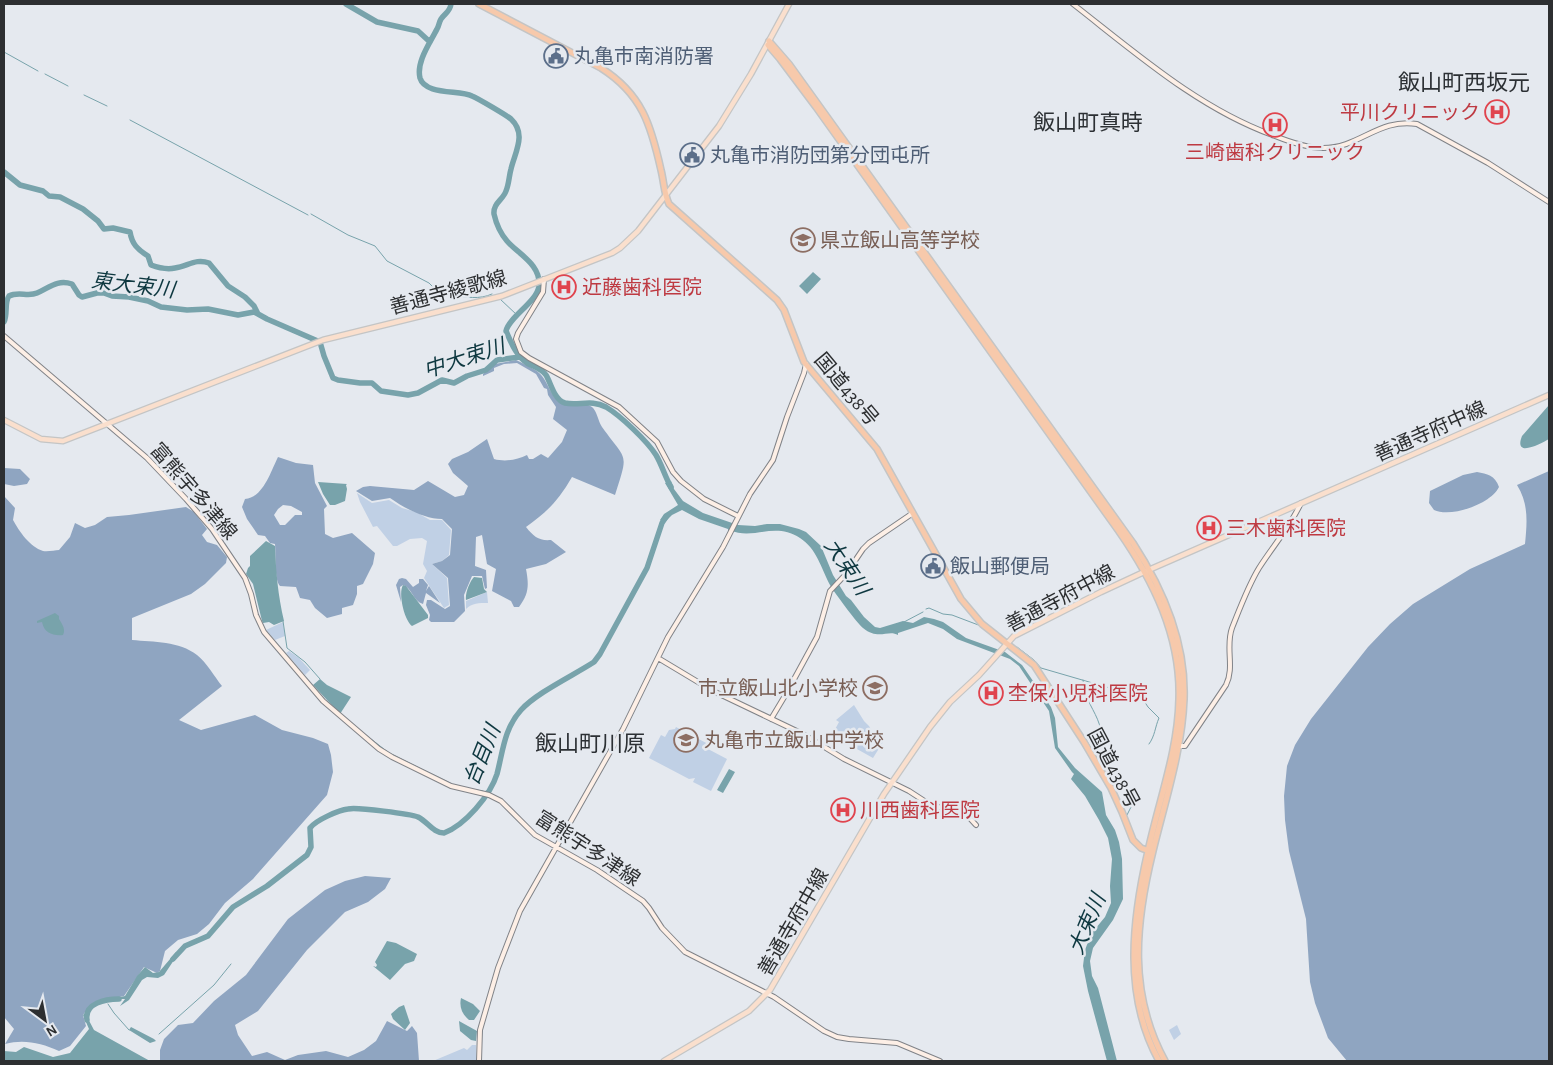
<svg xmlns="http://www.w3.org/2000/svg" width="1553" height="1065" font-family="'Alegreya Sans','Noto Sans JP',sans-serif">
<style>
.green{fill:#c0d0e5}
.forest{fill:#8fa5c1;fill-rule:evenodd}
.water{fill:#78a3ab}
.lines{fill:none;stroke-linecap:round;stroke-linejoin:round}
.stream{stroke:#78a3ab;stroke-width:1}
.river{stroke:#78a3ab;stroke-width:5.5}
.secondary-casing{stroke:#808388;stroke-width:6}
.primary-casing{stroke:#c4c5c5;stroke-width:7}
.highway-casing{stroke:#c4c5c5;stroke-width:8}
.secondary{stroke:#fdefe6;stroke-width:4}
.primary{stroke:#fadfcd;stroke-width:4.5}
.highway{stroke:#f7c9ab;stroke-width:5}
.labels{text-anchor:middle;stroke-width:5;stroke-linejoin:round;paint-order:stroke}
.service-label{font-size:20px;fill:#4e5e75;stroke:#e5e9ef;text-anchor:start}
.health-label{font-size:20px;fill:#be3a42;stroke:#e5e9ef;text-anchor:start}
.education-label{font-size:20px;fill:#785e54;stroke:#e5e9ef;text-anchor:start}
.street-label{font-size:20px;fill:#2d2f31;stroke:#e5e9ef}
.water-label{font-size:21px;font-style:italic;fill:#0e3840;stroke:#e5e9ef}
.quarter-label{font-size:22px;fill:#2c3034;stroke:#e5e9ef}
</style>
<rect width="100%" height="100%" fill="#e5e9ef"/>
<path class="green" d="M357 493 372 503 389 500 402 508 416 512 430 520H442L451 530 449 555 442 561 432 564 447 578 449 605 444 608 424 578 427 571 423 564 427 541 422 538 410 539 397 546H393L377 526 373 527 360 502Z
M487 592 488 603C479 603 472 603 466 609V601Z
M283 622 285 636 275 640 266 630Z
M289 651 299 658 310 670 305 675 286 653Z
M854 705 864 721 869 726 875 736 883 742 873 758 832 735 839 722 836 720Z
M676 727 710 745 708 749 727 759 711 791 693 782 695 778 689 779 649 758 661 735 665 737 669 730 675 729Z
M1177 1025 1181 1034 1174 1040 1169 1030Z
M472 1045H476V1061H433L464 1048 467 1050Z"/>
<path class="forest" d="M516 360C524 364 537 369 542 376 548 383 551 396 559 402 568 408 582 400 592 407 597 411 598 421 602 427 627 462 629 451 615 495L572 477C558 501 548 511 526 527 534 537 539 541 551 540L566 552 546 564 526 569C529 585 529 594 519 607H514L511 601 492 591 496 569 487 564 482 535 476 537 475 566 486 570 487 588 485 589 482 576H472L464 595 465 611 454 622H431L429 620 430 615 426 605 427 600H431L445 609 450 606 448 578 432 564 442 561 450 555 452 529 442 519C425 519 404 508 390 498L372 501 356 491 363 487 370 486 414 490 428 481 455 497 464 495 468 486 453 473 448 464 452 459 468 452 487 439 494 459C505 462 517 460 527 455L529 459H533L541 454 548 458 562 442 567 430 553 419 556 407 548 395 547 389 544 388 536 374 517 363 504 364 494 368V371L483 376V374L495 364Z
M278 457 296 463 313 465 315 483 327 506 324 509 325 534 333 538 352 533 375 553 373 564 363 584 357 586V594L353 605 342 608V614L327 618 315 608 310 600 300 598 296 587 280 586C274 579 276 555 275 544L270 543 265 536 258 535 247 519 242 507 245 499C263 498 271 471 278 457ZM283 505 291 506 302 512V515H295L285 525H280L274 515 278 509Z
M4 468 20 469 30 479 27 484 14 486 4 484Z
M1549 471V1061H1347L1328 1038 1315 1003 1310 982 1306 919 1289 851 1285 820 1284 796 1287 766 1295 745 1311 719 1368 647 1390 624 1413 604 1470 569 1525 544C1527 523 1529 504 1517 485Z
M1477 472C1487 474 1495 475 1499 487 1491 504 1451 518 1434 510L1429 503 1430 491 1463 475Z
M4 496 15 508 13 520C19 531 30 547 43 551 48 552 55 550 59 550L70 537 75 523 85 528 95 525 107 517 129 515 186 507 194 512 207 529 202 535 207 542 217 545 227 557 226 563 205 584 191 594 132 618V640C154 642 179 641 197 655 207 663 214 676 222 686L179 720 201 730 255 715 282 730 313 738 328 744 331 755 333 772 327 795 253 879 225 903 209 924 197 934 178 940 165 951 160 971 157 973 144 967 124 996C106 1000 95 998 83 1015L86 1026 70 1046 59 1051C41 1043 24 1039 5 1044L14 1029 4 1017Z
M402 578 406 579 413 587 419 583V579H423L428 585 426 591 429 586 440 603 426 593 423 604C413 601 412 588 403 585L400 587 401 602 396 585 399 579Z
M365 876 391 878 385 889 368 902 345 912 307 950 258 1011 235 1025 238 1035 252 1056 267 1052 285 1060 298 1055 326 1051 348 1057 364 1050 376 1041 387 1021 407 1031 412 1026 417 1033 419 1061H160V1050L164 1039 178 1025 193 1023 214 1001 246 975 288 919 325 890 345 881Z"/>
<path class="water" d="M813 272 821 279 807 294 799 286Z
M1549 405V439C1542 443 1513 459 1522 436Z
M671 481 674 489 683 501 703 513 738 525 755 526 767 524H780L799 529 806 532 821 546 833 575 846 596 851 600 864 617 875 627 880 628 903 621 913 623 924 617 934 619 943 622 966 638 1005 652 1022 665 1051 707 1055 718 1058 747 1075 768 1102 792 1106 815 1115 830 1119 842 1122 859 1123 899 1113 920 1093 948 1090 961 1092 976 1098 988 1117 1061H1107L1088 991 1083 966 1085 950 1091 934 1105 917 1111 903 1110 886 1112 859 1108 838 1099 820 1085 796 1071 779 1074 774 1072 772 1055 748 1049 711 1019 666 1010 659 957 639 943 629 928 623 898 633V635C888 629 879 641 863 628 857 623 834 592 830 585 821 568 817 549 800 538 774 521 753 541 730 530L728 532V529L699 519 682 510 672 515 664 523 660 520 664 514 678 505 665 483Z
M318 482 347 484 346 485 347 489 345 501 335 505H330L323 494Z
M266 541 275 546C276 573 278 595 284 621L274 625 269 622 263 623 262 621 253 584 246 574 248 568 250 566V556Z
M474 577 482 578 484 589 487 592 466 600C465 593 470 581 474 577Z
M403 585 406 586 428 615V618L412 626C404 620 398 593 403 585Z
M55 613 59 616V619C62 624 66 629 63 635 53 636 44 633 42 622L37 623V621Z
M320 679 327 685 351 697 340 714 313 685Z
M729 769 735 772 723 793 717 790Z
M387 941 396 943 417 954 414 961 405 964 390 980 373 966 376 967 377 965 375 962Z
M176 952 178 954 164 975 158 978 147 977 142 980 129 1000 120 1006 125 999H111L125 996 137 976 145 967 153 973 159 972Z
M461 998 473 1004 480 1011 474 1020H469C462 1014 459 1007 461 998Z
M404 1005 410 1023 405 1030 393 1019 391 1014 399 1007Z
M85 1013 94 1030 150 1061H4V1051L16 1052 24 1047 53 1057 70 1053 89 1029 83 1015Z
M459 1021 477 1031 476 1041 471 1040 460 1031Z
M131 1027 154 1039 156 1041 150 1043 129 1030Z"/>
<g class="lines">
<path class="stream" d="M4 52 38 71
M45 74 68 86
M84 95 107 106
M130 120 308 215
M311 214 348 235 375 246 387 261 429 283 434 288 446 287 452 295C466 297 479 300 492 294
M500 299 517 315
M926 609 929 608 943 614 952 615 981 626
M283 621 287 648 305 662 320 679
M904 622 923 612
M1017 647 1034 660 1041 668 1127 693H1129L1135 688 1137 690 1148 707 1159 718C1155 727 1155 736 1149 744
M1083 680C1084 687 1085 694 1088 700 1094 713 1103 725 1101 740
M353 725 389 753 452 784
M1113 771 1130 800 1131 807 1127 815
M470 789 483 791
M486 791H488
M108 1004 114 1013 129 1030
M159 1034 214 985 231 964"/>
<path class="river" d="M346 4 377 22 418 31 430 42
M451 4C450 12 445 13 441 19 439 22 439 26 437 29 430 43 416 62 420 78 425 95 459 90 472 96 479 99 506 115 511 119 527 134 515 152 511 169 509 176 509 184 506 191 503 200 493 203 494 214 496 223 501 234 507 241 518 254 541 264 539 286 537 302 509 317 506 331 511 342 516 356 527 363 534 367 541 368 546 375 551 383 554 400 565 403 579 406 591 399 606 407 621 416 647 441 656 455 662 465 665 477 671 487
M4 172 20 185 43 191 49 196 60 197 83 209 98 221 104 229 113 228 130 232C132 244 137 249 148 256L151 265C159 268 166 270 175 268 188 266 196 258 209 263L228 286 245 297 254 306 258 314 267 319 320 342 324 356 333 378 338 380 360 383H372L381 391 408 395 418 393 442 380 454 383 467 376 486 370 497 360 520 357
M4 322C8 313 4 303 9 296 18 291 28 297 37 293 49 288 57 279 72 284L79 295 82 297 97 293H104L112 296 129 297 148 301 161 307 187 310 208 309 238 315 254 312 258 314
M173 959 185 946 208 936 233 907 267 886 307 855 311 847 310 828C316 820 339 810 348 809 357 807 411 814 418 817 428 822 433 833 444 833 465 825 490 796 497 774 503 751 504 729 521 710 536 693 574 675 594 662L600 654 647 568 662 523 666 517
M87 1020C84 1003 106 999 119 999"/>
<g class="secondary-casing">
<path id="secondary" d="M1073 4C1136 53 1199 109 1275 136 1290 142 1307 148 1323 148 1360 148 1378 118 1417 124L1488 163 1549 202
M544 279 543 292 518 333 516 339 521 352 529 358 619 407 657 442 673 472 681 481 704 499 738 516
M4 336 147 458 186 499 212 529 245 578 251 594 256 615 264 632 323 701 379 749 392 757 451 786 489 795 501 801 535 835 597 870 643 901 649 908 662 928 685 952 774 997 824 1031 837 1037 849 1039 897 1043 940 1061
M658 658 713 691 803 734 844 759 909 791 929 804 938 807 955 809 965 813 976 825
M771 719 786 694 817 637 830 591 846 574 863 549 869 543 913 513
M1177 746H1185L1226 685C1235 667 1225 647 1232 628 1240 608 1248 586 1259 568 1273 546 1290 527 1301 503
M479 1061 480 1030 498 968 520 911 623 729 668 637 723 547 750 494 773 460 787 417 804 373 806 364"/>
</g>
<g class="primary-casing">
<path id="primary" d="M4 420 41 439 63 441 323 340 502 296 612 253 620 248 638 231 719 126 751 74 789 4
M664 1061 749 1011 770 990 884 794 930 727 950 702 979 675 1014 636 1101 592 1144 572 1549 395"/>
</g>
<g class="highway-casing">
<path id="highway" d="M479 4 601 68C642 94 651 125 661 170 664 182 664 194 669 204L777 300 784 310 804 362 877 449 961 599 982 624 1034 665 1084 742 1111 788 1122 812 1133 840 1141 848 1149 851
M769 41 789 64 1133 543C1163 589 1186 643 1184 699 1182 751 1165 801 1153 851 1135 924 1128 993 1165 1061
M768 45 780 59 816 107 1118 530C1153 580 1181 636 1179 699 1178 751 1159 800 1148 851 1132 920 1123 996 1159 1061"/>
</g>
<use href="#secondary" class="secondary"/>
<use href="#primary" class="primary"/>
<use href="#highway" class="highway"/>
</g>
<defs>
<g id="civic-ring" transform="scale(1.25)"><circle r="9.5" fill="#e5e9ef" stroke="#5c6f8a" stroke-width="1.5"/><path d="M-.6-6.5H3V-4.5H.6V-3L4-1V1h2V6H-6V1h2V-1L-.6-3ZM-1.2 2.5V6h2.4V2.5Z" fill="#5c6f8a"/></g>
<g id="hospital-ring" transform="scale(1.25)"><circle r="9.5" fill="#e5e9ef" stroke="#e0444e" stroke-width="1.5"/><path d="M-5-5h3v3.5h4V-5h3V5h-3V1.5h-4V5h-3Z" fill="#e0444e"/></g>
<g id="school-ring" transform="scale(1.25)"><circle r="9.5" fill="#e5e9ef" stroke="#8d6e63" stroke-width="1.5"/><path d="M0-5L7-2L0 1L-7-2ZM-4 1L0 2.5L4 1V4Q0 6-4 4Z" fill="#8d6e63"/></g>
</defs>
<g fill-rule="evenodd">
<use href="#civic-ring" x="556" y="56"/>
<use href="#hospital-ring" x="1497" y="112"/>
<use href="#hospital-ring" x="1275" y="125"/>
<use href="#civic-ring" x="692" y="155"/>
<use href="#school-ring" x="803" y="240"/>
<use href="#hospital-ring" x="564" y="287"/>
<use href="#hospital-ring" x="1209" y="528"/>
<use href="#civic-ring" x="933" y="566"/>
<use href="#school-ring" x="875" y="688"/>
<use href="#hospital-ring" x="991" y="693"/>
<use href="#school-ring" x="686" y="740"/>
<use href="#hospital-ring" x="843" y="810"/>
</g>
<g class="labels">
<g class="service-label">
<text x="574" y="63">丸亀市南消防署</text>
<text x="710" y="162">丸亀市消防団第分団屯所</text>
<text x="950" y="573">飯山郵便局</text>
</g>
<g class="health-label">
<text x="1480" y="119" text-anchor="end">平川クリニック</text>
<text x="1275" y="159" text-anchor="middle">三崎歯科クリニック</text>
<text x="582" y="294">近藤歯科医院</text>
<text x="1226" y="535">三木歯科医院</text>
<text x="1008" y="700">杢保小児科医院</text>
<text x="860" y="817">川西歯科医院</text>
</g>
<g class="education-label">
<text x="820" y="247">県立飯山高等学校</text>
<text x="858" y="695" text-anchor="end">市立飯山北小学校</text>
<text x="704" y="747">丸亀市立飯山中学校</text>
</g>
<g class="street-label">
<text transform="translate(448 292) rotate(-15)" y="7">善通寺綾歌線</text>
<text transform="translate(847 389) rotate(50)" y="7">国道438号</text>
<text transform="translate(1430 431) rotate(-24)" y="7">善通寺府中線</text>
<text transform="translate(194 491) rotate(49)" y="7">富熊宇多津線</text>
<text transform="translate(1060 598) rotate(-28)" y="7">善通寺府中線</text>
<text transform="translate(1114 768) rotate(62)" y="7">国道438号</text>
<text transform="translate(588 848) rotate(33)" y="7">富熊宇多津線</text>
<text transform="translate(793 922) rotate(-60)" y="7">善通寺府中線</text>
</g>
<g class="water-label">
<text transform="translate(133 285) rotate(7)" y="7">東大束川</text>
<text transform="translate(464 358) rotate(-18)" y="7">中大束川</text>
<text transform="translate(847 567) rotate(56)" y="7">大束川</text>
<text transform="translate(482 755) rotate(-68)" y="7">台目川</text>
<text transform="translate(1087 924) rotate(-67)" y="7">大束川</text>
</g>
<g class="quarter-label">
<text x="1464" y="90">飯山町西坂元</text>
<text x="1088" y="130">飯山町真時</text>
<text x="590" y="751">飯山町川原</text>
</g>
</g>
<rect width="1553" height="1065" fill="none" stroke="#2d2f31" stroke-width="10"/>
<g transform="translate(45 1020) rotate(148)" stroke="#e5e9ef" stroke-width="4" paint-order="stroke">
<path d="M0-4L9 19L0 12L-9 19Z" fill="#2d2f31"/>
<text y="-8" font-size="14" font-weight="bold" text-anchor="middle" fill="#2d2f31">N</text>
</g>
</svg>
